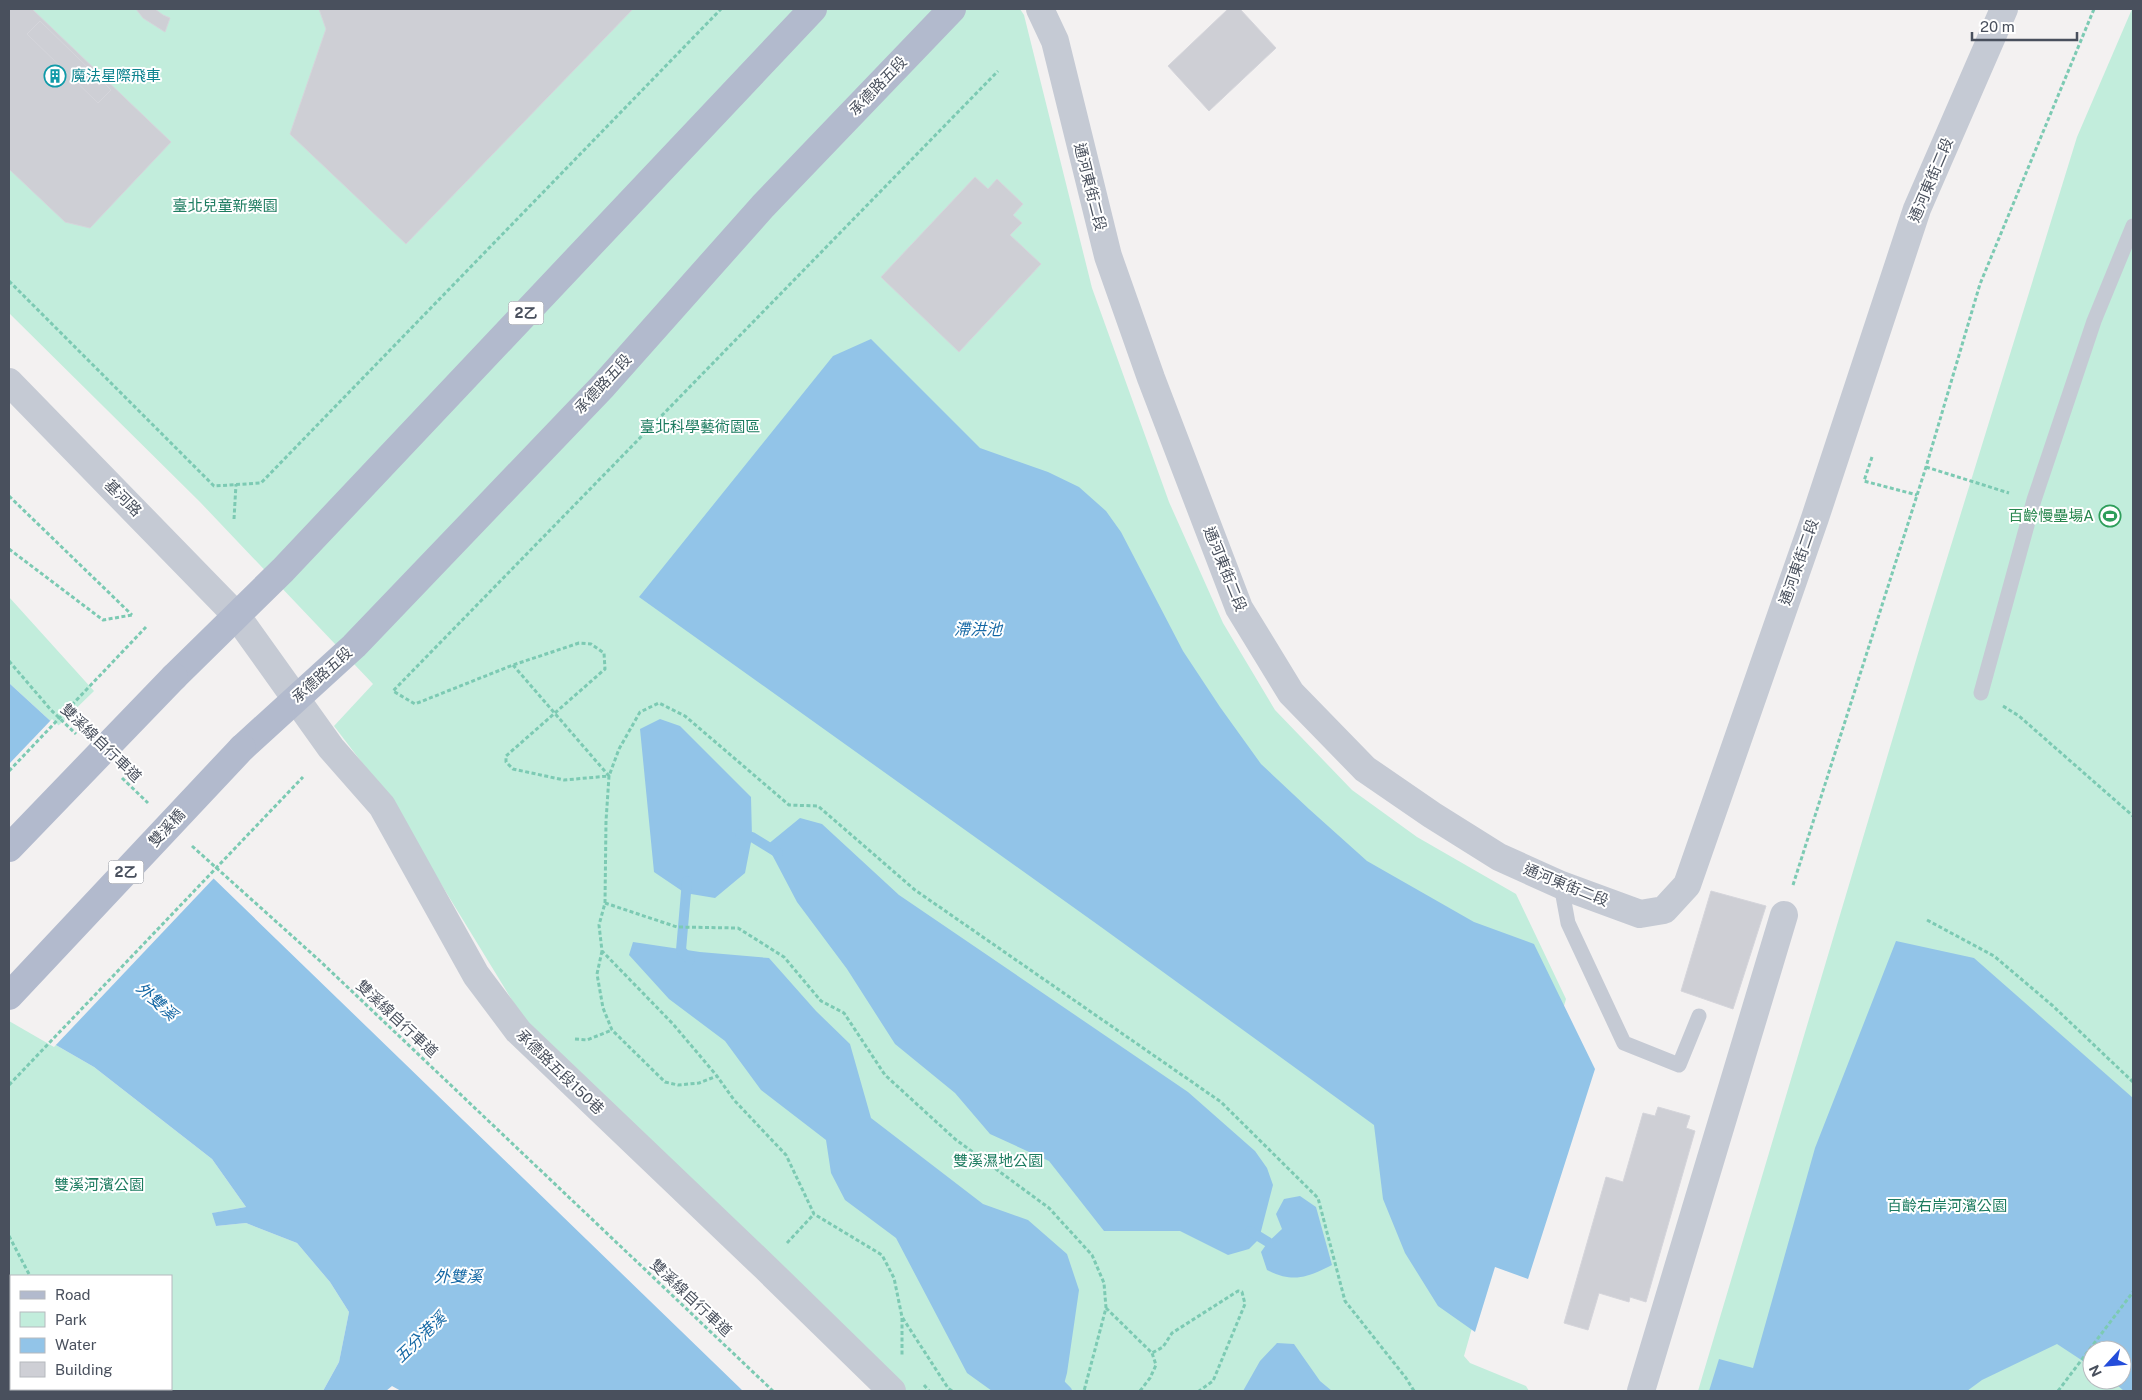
<svg xmlns="http://www.w3.org/2000/svg" width="2142" height="1400" font-family="'Public Sans','Noto Sans TC',sans-serif">
<style>
.green{fill:#c2eddc;fill-rule:evenodd}
.water{fill:#92c4e8}
.pier{fill:#f3f1f1}
.lines{fill:none;stroke-linecap:round;stroke-linejoin:round}
.stream{stroke:#92c4e8;stroke-width:10}
.building{fill:#cecfd5;stroke:#d5d5db}
.path{stroke:#7ccab3;stroke-width:3;stroke-dasharray:4 2.5;stroke-linecap:butt}
.lane{stroke:#c5cad4;stroke-width:15}
.street{stroke:#c5cad4;stroke-width:28}
.primary{stroke:#b2bacd;stroke-width:28}
.path-bridge{stroke:#7ccab3;stroke-width:3;stroke-dasharray:4 2.5;stroke-linecap:butt}
.primary-bridge{stroke:#b2bacd;stroke-width:28}
.labels{text-anchor:middle;stroke-width:4;stroke-linejoin:round;paint-order:stroke}
.shield{fill:#fff;stroke:#80848e;stroke-width:1}
.shield-label{font-size:14px;font-weight:bold;fill:#49505d}
.culture-label{font-size:15px;fill:#0d838f;stroke:#fff;text-anchor:start}
.street-label{font-size:15px;fill:#49505d;stroke:#fff}
.park-label{font-size:15px;fill:#1d7c60;stroke:#fff}
.leisure-label{font-size:15px;fill:#27864d;stroke:#fff;text-anchor:end}
.water-label{font-size:16px;font-style:italic;fill:#1568a5;stroke:#fff}
</style>
<rect width="100%" height="100%" fill="#f3f1f1"/>
<path class="green" d="M9 9H1020L1024 15 1092 288 1169 502 1223 623 1275 710 1352 790 1417 837 1516 894 1566 999 1464 1356 1470 1363 1526 1386 1529 1391H903L531 1031 386 794 334 726 373 684 200 502 9 313Z
M2132 9 2133 1391H1698L1928 620 2077 137ZM2092 1350H2122V1380H2092Z
M9 597 94 691 57 727 9 683Z
M9 1018 94 1067 212 1159 246 1207 213 1213 216 1226 246 1223 297 1243 330 1282 349 1312 339 1362 323 1391H101L99 1389H171V1276H11V1302L9 1299Z"/>
<path class="water" d="M871 339 980 448 1048 472 1079 487 1106 511 1121 532 1183 651 1220 707 1261 764 1309 809 1367 861 1474 922 1534 944 1595 1069 1528 1279 1495 1267 1475 1332 1438 1306 1405 1253 1383 1199 1374 1125 1101 927 639 597 833 356Z
M9 683 57 727 743 1391H401L392 1386 386 1391H323L339 1362 349 1312 330 1282 297 1243 246 1223 216 1226 212 1213 246 1207 212 1159 94 1067 9 1018Z
M660 719 680 726 751 797 752 837 745 873 715 898 685 893 654 872 640 729Z
M800 818 822 824 899 895 1188 1092 1255 1151 1267 1168 1273 1185 1259 1239 1249 1249 1228 1255 1180 1231H1104L1049 1161 990 1134 955 1093 895 1044 847 969 797 902 767 845Z
M1896 941 1974 958 2133 1098V1391H2124L2111 1380H2122V1350H2092V1367L2057 1344 1982 1380 1967 1391H1709L1719 1359 1753 1368 1815 1148Z
M633 942 700 952 769 958 816 1011 850 1044 871 1118 983 1204 1028 1220 1067 1254 1079 1290 1067 1373 1063 1388 1058 1391H992L967 1373 896 1238 845 1200 831 1173 826 1140 761 1090 725 1041 669 999 629 955Z
M1300 1196 1316 1207 1332 1265C1306 1278 1293 1283 1267 1270L1261 1252 1268 1242 1282 1229 1276 1214 1284 1199Z
M1277 1343 1294 1344 1320 1381 1332 1391H1243L1260 1361Z"/>
<path class="pier" d="M52 719 215 877 54 1047 9 1021V764Z"/>
<g class="lines">
<path class="stream" d="M740 834 752 837 778 853
M687 881 681 950 690 960
M1250 1231 1268 1242
M1054 1378 1067 1391"/>
</g>
<path class="building" d="M9 9H32L171 142 90 228 65 222 9 169Z
M136 9H155L163 15 170 18 165 32 143 18Z
M319 9H633L406 244 290 134 326 29Z
M1228 9H1240L1276 48 1209 111 1168 66Z
M40 21 111 90 98 103 27 34Z
M975 177 988 189 997 179 1023 204 1013 215 1022 223 1010 235 1041 264 959 352 881 277Z
M1711 891 1766 906 1733 1009 1681 991Z
M1658 1107 1690 1116 1686 1128 1695 1131 1646 1302 1630 1297 1629 1302 1599 1293 1588 1330 1564 1323 1606 1177 1623 1182 1643 1113 1655 1116Z"/>
<g class="lines">
<path class="path" d="M9 281 214 486 261 483 721 9
M1872 457 1864 481 1917 495
M1926 467 2009 493
M9 496 132 615
M234 519 236 484
M9 549 103 620 132 615
M9 661 51 710 76 734
M513 665 609 776 619 749 640 712 659 703 685 716 789 805 818 806 915 890 1221 1102 1318 1198 1345 1301 1406 1378 1414 1391
M2003 706 2019 716 2133 816
M122 778 148 803
M192 846 320 961 773 1391
M1793 885 1926 467 1980 284 2094 9
M605 903 606 821 609 776 564 780 513 769 506 762V756L605 669 604 653 591 644 579 643 513 665 415 704 393 691 998 71
M1927 920 1994 956 2053 1006 2133 1082
M602 951 597 974 603 1008 612 1030 665 1082 678 1085 699 1083 717 1076
M575 1039 587 1040 612 1030
M9 1236 30 1276
M787 1243 814 1214
M1106 1308 1152 1353 1163 1347 1172 1333 1230 1296 1238 1291 1242 1292 1245 1304 1213 1381 1199 1391
M902 1318V1356
M924 1385 929 1391
M125 1389 127 1391
M952 1391 948 1388 902 1317 894 1278 882 1255 814 1214 786 1155 734 1100 717 1076 673 1024 602 951 599 925 605 903 677 927 738 928 784 957 821 1001 844 1013 885 1075 955 1139 1049 1208 1092 1255 1104 1283 1106 1308 1084 1391
M1140 1391 1150 1378 1156 1365 1152 1353
M2058 1391 2133 1292"/>
<path class="lane" d="M1981 693 2034 500 2094 321 2133 226
M1561 885 1568 923 1624 1043 1679 1065 1699 1016"/>
<path class="street" d="M1040 9 1055 41 1108 256 1151 378 1239 608 1291 693 1365 769 1432 815 1499 857 1561 885 1640 914 1664 910 1687 885 1815 518 1917 209 2004 9
M9 382 236 615 331 748 382 806 476 975 518 1031 765 1267 892 1391
M1641 1391 1784 915"/>
<path class="primary" d="M174 677 283 570 813 9
M242 748 354 646 603 386 763 206 952 9"/>
<path class="path-bridge" d="M9 771 146 627
M9 1085 303 777"/>
<path class="primary-bridge" d="M9 848 174 677
M9 996 242 748"/>
</g>
<defs>
<g id="building-ring" transform="scale(1.125)"><circle r="9.5" fill="#fff" stroke="#0f9aa8" stroke-width="1.5"/><path d="M-4-6H4V6H1V3H-1V6H-4ZM-2.5-4.3h1.7v1.8h-1.7ZM.8-4.3h1.7v1.8H.8ZM-2.5-1h1.7V.8h-1.7ZM.8-1h1.7V.8H.8Z" fill="#0f9aa8"/></g>
<g id="stadium-ring" transform="scale(1.125)"><circle r="9.5" fill="#fff" stroke="#2e9e5b" stroke-width="1.5"/><path d="M0-5a6.5 5 0 1 0 0 10a6.5 5 0 1 0 0-10ZM-3.5-1.8h7v3.6h-7Z" fill="#2e9e5b"/></g>
</defs>
<g fill-rule="evenodd">
<use href="#building-ring" x="55" y="76"/>
<use href="#stadium-ring" x="2110" y="516"/>
</g>
<g class="labels">
<g class="shield">
<rect x="508.5" y="301.5" width="35" height="23" rx="4"/>
<rect x="108.5" y="860.5" width="35" height="23" rx="4"/>
</g>
<g class="shield-label">
<text x="526" y="318">2乙</text>
<text x="126" y="877">2乙</text>
</g>
<g class="culture-label">
<text x="71" y="81">魔法星際飛車</text>
</g>
<g class="street-label">
<text transform="translate(878 86) rotate(-46)" y="5">承德路五段</text>
<text transform="translate(1931 180) rotate(-67)" y="5">通河東街二段</text>
<text transform="translate(1090 187) rotate(76)" y="5">通河東街二段</text>
<text transform="translate(603 384) rotate(-47)" y="5">承德路五段</text>
<text transform="translate(123 498) rotate(45)" y="5">基河路</text>
<text transform="translate(1799 562) rotate(-71)" y="5">通河東街二段</text>
<text transform="translate(1225 569) rotate(68)" y="5">通河東街二段</text>
<text transform="translate(322 675) rotate(-42)" y="5">承德路五段</text>
<text transform="translate(101 743) rotate(44)" y="5">雙溪線自行車道</text>
<text transform="translate(167 828) rotate(-47)" y="5">雙溪橋</text>
<text transform="translate(1566 885) rotate(22)" y="5">通河東街二段</text>
<text transform="translate(397 1019) rotate(43)" y="5">雙溪線自行車道</text>
<text transform="translate(560 1072) rotate(44)" y="5">承德路五段150巷</text>
<text transform="translate(691 1298) rotate(43)" y="5">雙溪線自行車道</text>
</g>
<g class="park-label">
<text x="225" y="211">臺北兒童新樂園</text>
<text x="700" y="432">臺北科學藝術園區</text>
<text x="998" y="1166">雙溪濕地公園</text>
<text x="99" y="1190">雙溪河濱公園</text>
<text x="1947" y="1211">百齡右岸河濱公園</text>
</g>
<g class="leisure-label">
<text x="2094" y="521">百齡慢壘場A</text>
</g>
<g class="water-label">
<text x="978" y="635">滯洪池</text>
<text transform="translate(157 1001) rotate(42)" y="6">外雙溪</text>
<text x="458" y="1282">外雙溪</text>
<text transform="translate(420 1337) rotate(-44)" y="6">五分港溪</text>
</g>
</g>
<rect width="2142" height="1400" fill="none" stroke="#49505d" stroke-width="20"/>
<rect x="10" y="1275" width="162" height="115" fill="#ffffff" stroke="#b6b9be"/>
<rect x="20" y="1291" width="25" height="8" fill="#b2bacd" stroke="#b6b9be"/>
<text x="55" y="1300" font-size="15" fill="#49505d">Road</text>
<rect x="20" y="1312" width="25" height="15" fill="#c2eddc" stroke="#b6b9be"/>
<text x="55" y="1325" font-size="15" fill="#49505d">Park</text>
<rect x="20" y="1338" width="25" height="15" fill="#92c4e8" stroke="#b6b9be"/>
<text x="55" y="1350" font-size="15" fill="#49505d">Water</text>
<rect x="20" y="1362" width="25" height="15" fill="#cecfd5" stroke="#b6b9be"/>
<text x="55" y="1375" font-size="15" fill="#49505d">Building</text>
<g transform="translate(2107 1365) rotate(244)"><circle r="24" fill="#ffffff" stroke="#b6b9be"/>
<path d="M0-4L9 19L0 12L-9 19Z" fill="#244dda"/>
<text y="-8" font-size="14" font-weight="bold" text-anchor="middle" fill="#49505d">N</text>
</g>
<path d="M1972 32v8h105v-8" fill="none" stroke="#49505d" stroke-width="2.5"/>
<text x="1980" y="32" font-size="15" fill="#49505d" stroke="#ffffff" stroke-width="4" paint-order="stroke">20 m</text>
</svg>
